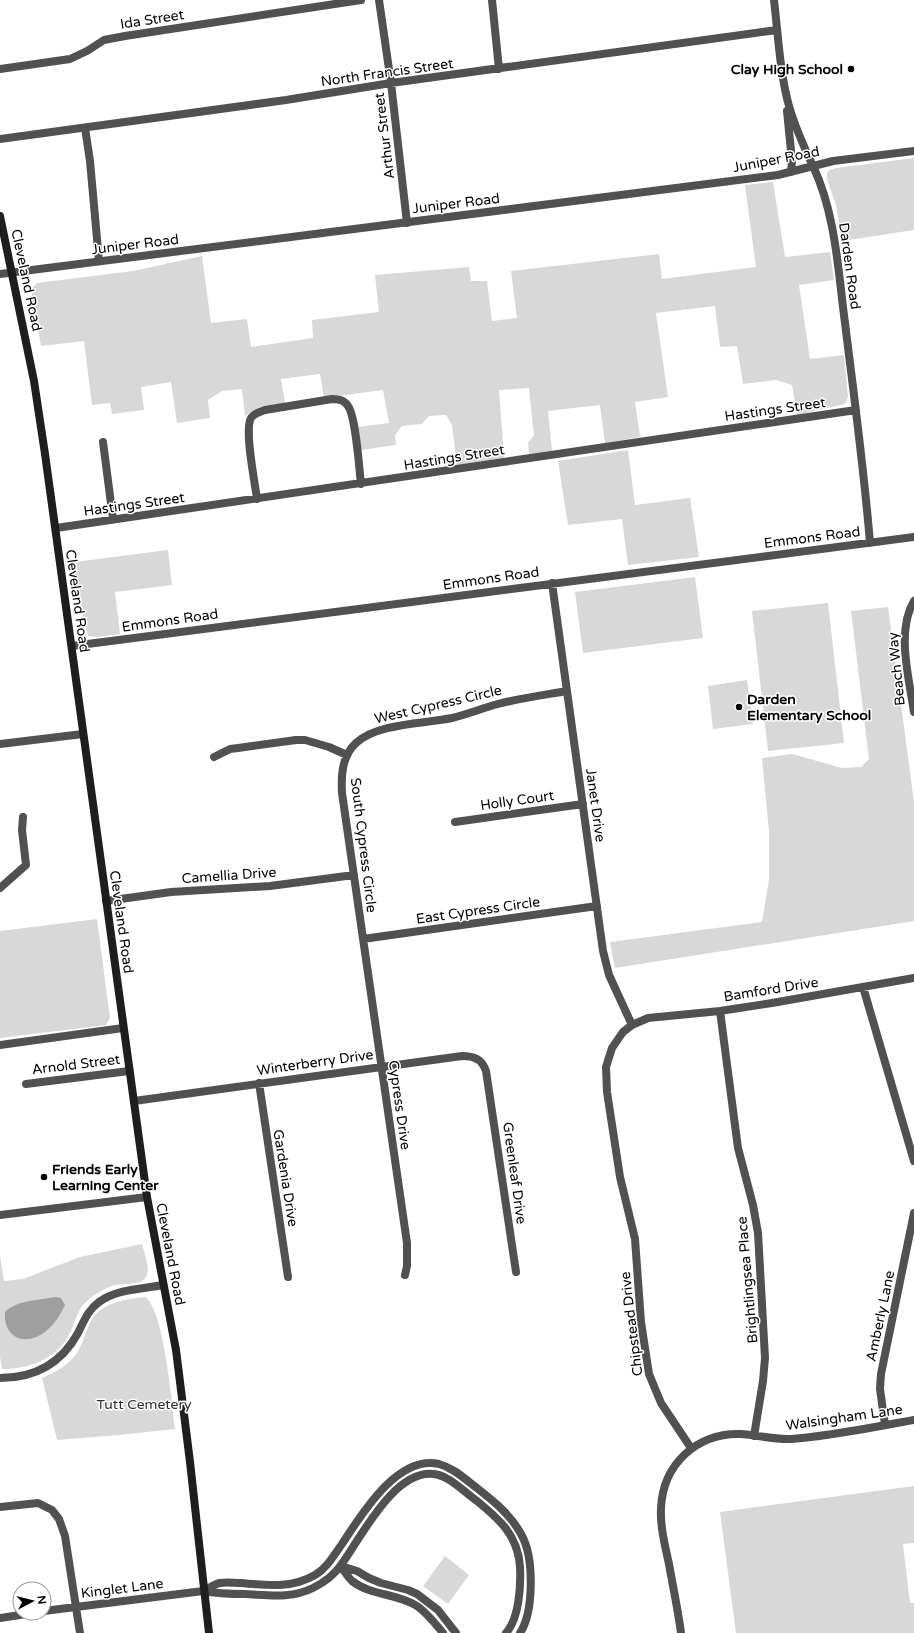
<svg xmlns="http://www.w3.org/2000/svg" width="914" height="1633" font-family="'Varela Round',sans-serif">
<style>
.green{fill:#d8d8d8}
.water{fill:#9f9f9f}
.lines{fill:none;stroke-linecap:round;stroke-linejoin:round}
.minor{stroke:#515151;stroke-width:8}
.tertiary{stroke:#515151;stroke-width:8}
.secondary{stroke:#1e1e1e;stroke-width:8}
.poi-dot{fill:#000;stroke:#fff;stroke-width:1.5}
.labels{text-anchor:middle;stroke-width:3;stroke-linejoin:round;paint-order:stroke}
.street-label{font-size:14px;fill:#000;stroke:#fff}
.poi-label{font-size:14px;font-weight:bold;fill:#000;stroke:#fff;text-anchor:start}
.park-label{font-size:14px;fill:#2f2f2f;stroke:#fff}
</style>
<rect width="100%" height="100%" fill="#fff"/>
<path class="green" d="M914 158V230L842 241 836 205 827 179V174L829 170 836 168Z
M773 182 785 257 830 252 834 280 799 285 810 359 844 355 848 397 845 404 797 415 792 385 776 380 743 384 737 346 720 347 715 306 656 313 668 397 635 402 640 437 605 443 600 405 548 411 552 451 529 454 528 442 534 436 529 388 499 390 504 458 457 465 452 425 446 415 429 416 422 424 402 426 395 435 396 445 361 450 358 427 389 423 383 390 324 398 320 374 281 379 285 403 258 408 245 416 242 389 222 391 208 400 210 418 177 423 171 382 141 387 144 410 112 414 110 403 92 405 84 341 41 346 31 289 37 283 133 271 202 256 211 323 247 319 251 347 313 338 312 320 379 312 375 275 469 267 471 281H487L492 321 517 318 511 271 659 254 662 279 756 267 745 185Z
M628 450 635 505 690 498 699 557 628 565 622 519 568 525 558 461Z
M168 550 172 585 115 592 120 634 97 637 88 636 79 597 74 562Z
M695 577 703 638 583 653 575 592Z
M828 603 844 743 768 751 752 611Z
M888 607 914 802V921L615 968 610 942 762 922 769 879V832L762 758 792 754 842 768 861 767 869 759 851 611Z
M747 680 753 724 713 729 708 686Z
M97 919 110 1018 106 1025 0 1038V931Z
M142 1244C144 1253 151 1268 146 1277 141 1286 124 1283 115 1285 105 1288 95 1294 88 1300 77 1309 75 1323 69 1335 55 1360 29 1369 2 1369L0 1357V1256L4 1281 23 1279 80 1257Z
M145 1297C164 1309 172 1404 175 1429L119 1435 57 1440 42 1378C55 1372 68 1366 77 1353 83 1343 86 1329 92 1319 103 1302 127 1299 145 1297Z
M914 1486V1543L903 1544 910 1603H914V1633H736L720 1512Z
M445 1556 469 1575 448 1604 423 1586Z"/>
<path class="water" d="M56 1297 61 1298 65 1305C60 1315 55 1324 46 1331 27 1347 3 1339 5 1312 17 1300 39 1300 56 1297Z"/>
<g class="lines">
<path class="minor" d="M379 0 391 83 407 223
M492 0 499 69
M0 69 70 59 87 51 104 40 125 36 361 0
M85 128 90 161 99 261
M0 139 286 100 391 83 777 30
M813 166C836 215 838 271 845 323 854 396 864 469 870 543
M103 442 113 519
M257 499C255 483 244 430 251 418 254 413 260 412 265 410L332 399C339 399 344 400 348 406 356 417 359 468 361 484
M56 528 856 410
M552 583 603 951 609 975 632 1025
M914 601C896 631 909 678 914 712
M72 646 914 537
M0 744 83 734
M214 757 230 749 238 748 296 740H305L329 747 347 755
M455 822 583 804
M0 888 26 865 22 830 23 817
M106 901 171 892 270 886 354 875
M363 939 597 906
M863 987 914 1161
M720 1011 738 1148 753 1205 758 1233 765 1358 763 1381 754 1436
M0 1045 123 1028
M259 1083 288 1277
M26 1084 129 1071
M134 1101 462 1056C474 1056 482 1059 486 1071L516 1272
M0 1215 147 1197
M405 1275 407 1266V1243L342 793C341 775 342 756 356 743 378 723 423 724 452 718 468 714 483 708 498 704 521 698 544 695 567 691
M0 1378C35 1378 61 1364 78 1333 84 1321 88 1310 99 1302 117 1289 142 1289 163 1285
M885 1425 880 1389 881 1374 914 1213
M691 1448 661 1403 649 1374 641 1322 635 1239 620 1177 607 1092 606 1067 612 1048 623 1032 632 1025 648 1018 720 1011 772 1003 914 978
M0 1507 38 1503 52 1510 59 1519 65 1536 80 1633
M341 1566 357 1571 369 1578 381 1583 408 1590 417 1594 438 1610 456 1633
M341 1566C344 1571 348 1577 352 1581 371 1596 397 1593 417 1606 427 1613 435 1623 443 1633
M203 1591C219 1594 229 1594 245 1594 268 1595 291 1599 313 1588 323 1583 334 1575 341 1565 361 1538 394 1469 434 1474 450 1476 464 1492 477 1501 499 1519 518 1535 520 1567 521 1586 519 1619 506 1633
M44 1611 203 1591C208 1589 214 1584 220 1583 226 1582 234 1583 241 1583 266 1585 291 1589 315 1575 327 1568 334 1555 342 1544 362 1514 397 1455 439 1464 450 1467 459 1474 468 1481 489 1498 510 1512 522 1536 534 1558 534 1612 520 1633
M0 1618 33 1613
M681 1633C678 1610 673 1587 669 1564 665 1546 660 1526 661 1508 663 1464 697 1433 740 1434 758 1435 774 1440 791 1439 832 1436 874 1427 914 1420"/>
<path class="tertiary" d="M774 0C778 34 780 74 789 106 795 127 804 147 813 166
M787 111 792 161 791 172
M0 274 778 175 833 161 914 151"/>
<path class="secondary" d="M0 216 34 381 45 454 147 1197 176 1350 190 1462 209 1633"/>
</g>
<g class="poi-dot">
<circle cx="851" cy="69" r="4"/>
<circle cx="739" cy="707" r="4"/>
<circle cx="44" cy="1177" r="4"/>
</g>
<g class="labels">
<g class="street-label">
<text transform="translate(152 19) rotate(-9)" y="5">Ida Street</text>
<text transform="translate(387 72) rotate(-8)" y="5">North Francis Street</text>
<text transform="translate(384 136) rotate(-97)" y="5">Arthur Street</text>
<text transform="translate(776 159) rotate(-11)" y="5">Juniper Road</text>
<text transform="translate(456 203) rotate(-7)" y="5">Juniper Road</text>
<text transform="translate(135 244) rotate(-7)" y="5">Juniper Road</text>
<text transform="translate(850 266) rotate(82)" y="5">Darden Road</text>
<text transform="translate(27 280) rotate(78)" y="5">Cleveland Road</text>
<text transform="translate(775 409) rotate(-8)" y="5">Hastings Street</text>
<text transform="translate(454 457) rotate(-9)" y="5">Hastings Street</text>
<text transform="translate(134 504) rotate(-8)" y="5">Hastings Street</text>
<text transform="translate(812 537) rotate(-7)" y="5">Emmons Road</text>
<text transform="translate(491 578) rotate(-8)" y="5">Emmons Road</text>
<text transform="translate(78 601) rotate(82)" y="5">Cleveland Road</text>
<text transform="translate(170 620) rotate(-8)" y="5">Emmons Road</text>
<text transform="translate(896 669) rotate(-96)" y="5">Beach Way</text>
<text transform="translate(438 704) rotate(-13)" y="5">West Cypress Circle</text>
<text transform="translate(517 800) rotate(-8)" y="5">Holly Court</text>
<text transform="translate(596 805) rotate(82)" y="5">Janet Drive</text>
<text transform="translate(364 845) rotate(83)" y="5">South Cypress Circle</text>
<text transform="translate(229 875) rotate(-4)" y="5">Camellia Drive</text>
<text transform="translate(478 910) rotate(-8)" y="5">East Cypress Circle</text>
<text transform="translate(122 922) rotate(82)" y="5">Cleveland Road</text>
<text transform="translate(771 989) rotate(-9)" y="5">Bamford Drive</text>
<text transform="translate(315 1062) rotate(-8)" y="5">Winterberry Drive</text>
<text transform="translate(76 1064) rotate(-7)" y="5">Arnold Street</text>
<text transform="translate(400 1105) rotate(82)" y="5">Cypress Drive</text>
<text transform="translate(515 1173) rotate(82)" y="5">Greenleaf Drive</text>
<text transform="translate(286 1178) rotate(81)" y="5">Gardenia Drive</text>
<text transform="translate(171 1254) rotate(79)" y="5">Cleveland Road</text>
<text transform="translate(747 1280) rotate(-95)" y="5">Brightlingsea Place</text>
<text transform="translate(880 1316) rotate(-78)" y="5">Amberly Lane</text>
<text transform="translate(631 1324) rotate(-97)" y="5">Chipstead Drive</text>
<text transform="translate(844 1417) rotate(-8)" y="5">Walsingham Lane</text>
<text transform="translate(122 1588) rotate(-7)" y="5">Kinglet Lane</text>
</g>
<g class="poi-label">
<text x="843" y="74" text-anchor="end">Clay High School</text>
<text x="747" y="704">Darden<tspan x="747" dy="16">Elementary School</tspan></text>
<text x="52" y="1174">Friends Early<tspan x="52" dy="16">Learning Center</tspan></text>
</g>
<g class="park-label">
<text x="144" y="1409">Tutt Cemetery</text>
</g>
</g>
<g transform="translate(32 1601) rotate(83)"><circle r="19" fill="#ffffff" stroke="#999999"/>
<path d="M0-3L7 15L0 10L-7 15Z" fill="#000000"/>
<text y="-6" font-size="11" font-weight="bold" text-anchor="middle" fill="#000000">N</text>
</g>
</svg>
